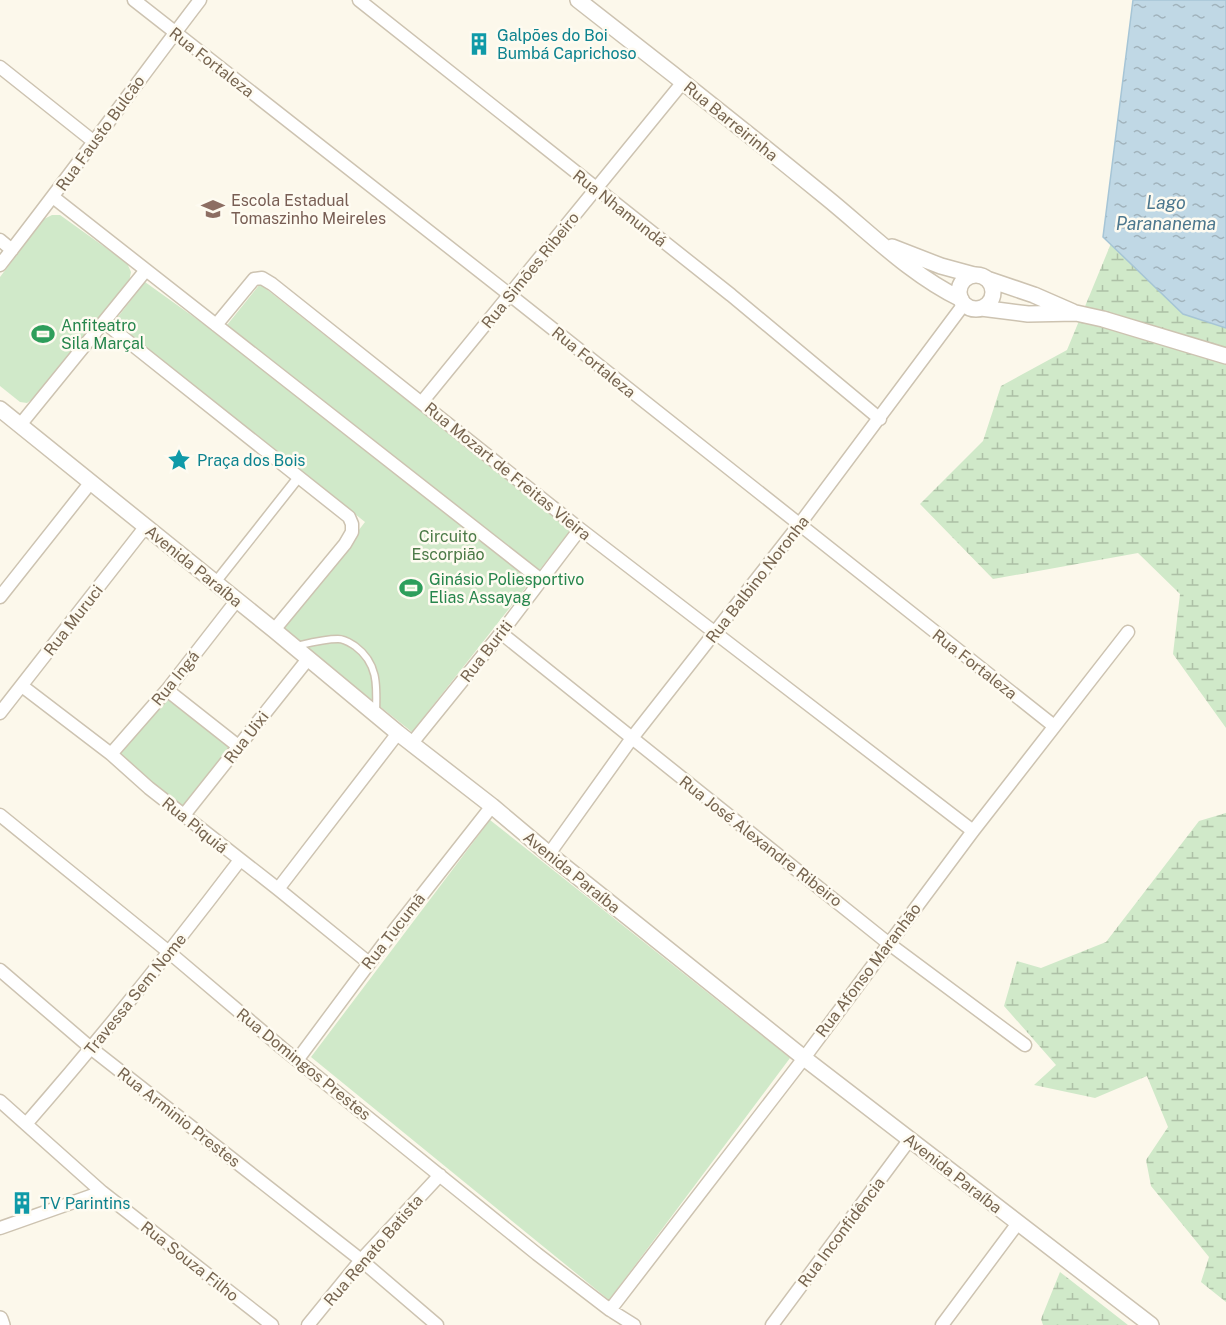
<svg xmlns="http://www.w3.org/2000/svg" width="1226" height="1325" font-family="'Public Sans',sans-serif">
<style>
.wetland{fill:url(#wetland-marsh)}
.green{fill:#d0e9c9}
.water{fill:url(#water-ripples);stroke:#a6c5d6;stroke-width:1.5}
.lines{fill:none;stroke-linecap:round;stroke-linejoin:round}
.service-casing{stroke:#cdc3b1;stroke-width:9}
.pedestrian-casing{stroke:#cdc3b1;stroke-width:12}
.minor-casing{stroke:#cdc3b1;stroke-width:15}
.tertiary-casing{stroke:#cdc3b1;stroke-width:18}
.service{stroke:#fff;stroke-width:6}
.pedestrian{stroke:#fff;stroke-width:9}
.minor{stroke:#fff;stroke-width:12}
.tertiary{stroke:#fff;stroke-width:15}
.labels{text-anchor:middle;stroke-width:5;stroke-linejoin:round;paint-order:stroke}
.culture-label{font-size:16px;fill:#0d838f;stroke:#fefbf1;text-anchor:start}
.street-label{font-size:16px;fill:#76644f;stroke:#fefbf1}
.education-label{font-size:16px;fill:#785e54;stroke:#fefbf1;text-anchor:start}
.leisure-label{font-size:16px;fill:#27864d;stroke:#fefbf1;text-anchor:start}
.park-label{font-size:16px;fill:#4c7a47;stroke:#fefbf1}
.water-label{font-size:18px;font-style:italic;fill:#4c778e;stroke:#fefbf1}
</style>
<defs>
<pattern id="wetland-marsh" width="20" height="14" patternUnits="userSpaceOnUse" patternTransform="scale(1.5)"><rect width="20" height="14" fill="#d0e9c9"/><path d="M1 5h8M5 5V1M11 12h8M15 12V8" fill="none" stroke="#adc0a6"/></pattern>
<pattern id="water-ripples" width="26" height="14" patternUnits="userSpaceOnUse" patternTransform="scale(1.5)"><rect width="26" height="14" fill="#c0d8e5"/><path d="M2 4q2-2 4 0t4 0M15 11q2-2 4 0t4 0" fill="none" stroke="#a1b3bc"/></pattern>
</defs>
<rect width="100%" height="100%" fill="#fcf8eb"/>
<path class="wetland" d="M1226 0V728L1173 654 1180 594 1138 553 993 579 920 504 983 441 1001 386 1067 350 1119 224Z
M1226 813V1302L1201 1282 1209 1257 1151 1186 1146 1160 1168 1127 1147 1076 1095 1098 1034 1085 1056 1065 1004 1006 1017 961 1041 968 1106 942 1199 821Z
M1060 1272 1128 1325H1043L1041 1319Z"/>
<path class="green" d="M52 215H60L127 263 131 272 129 282 34 398 27 403 20 402 0 386V277L44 219Z
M145 282 219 335 260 284 571 530 412 732 283 629 365 522 114 322Z
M167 697 234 747 183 810 118 756Z
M490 820 790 1058 609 1300 311 1057Z"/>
<path class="water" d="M1133 0H1226V328L1183 314 1103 237Z"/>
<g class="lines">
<g class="service-casing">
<path id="service" d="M296 646C309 643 324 639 338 639 345 639 350 643 355 646 378 663 377 685 376 711"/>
</g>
<g class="pedestrian-casing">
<path id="pedestrian" d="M215 583 298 478"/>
</g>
<g class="minor-casing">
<path id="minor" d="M134 0 510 295 1054 726
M359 0 731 295 880 419
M0 67 93 141
M53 197 541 580
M0 240 12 250
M0 265C68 178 133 88 200 0
M105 323 349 517 352 524V532L345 544 274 630
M216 325 254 279 262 278 272 284 580 529 973 831
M422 402 683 82
M20 425 146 270
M0 597 91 482
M501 633 888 943 1025 1045
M22 686 111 754 149 788 278 889 369 963
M167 690 238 746
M0 713 146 526
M412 743 501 633 580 529
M111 754 167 690 237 600
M0 815 170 953 282 1048 537 1254 610 1310 634 1325
M184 815 308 659
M549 854 632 738 799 525 964 304
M278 889 398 733
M0 970 92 1049 361 1260 437 1325
M298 1059 385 942 492 806
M0 1101 102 1192 272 1325
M26 1124C101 1038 171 951 240 860
M0 1228 102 1192
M610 1310 804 1058 973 831 1128 632
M308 1325 361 1260 440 1175
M772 1325 910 1139
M942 1325 1018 1223"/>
</g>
<g class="tertiary-casing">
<path id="tertiary" d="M578 0C662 65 745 131 827 198 870 233 911 275 961 299
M892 247 941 266 974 275
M959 292a17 17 0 1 1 34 0a17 17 0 1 1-34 0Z
M987 279 1034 295 1073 312
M981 308 1028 314 1076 313 1103 319 1226 356
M0 409 274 630 398 733 492 806 549 854 804 1058 1151 1325
M0 1319 2 1325"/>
</g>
<use href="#service" class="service"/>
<use href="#pedestrian" class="pedestrian"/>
<use href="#minor" class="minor"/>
<use href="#tertiary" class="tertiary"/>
</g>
<defs>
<g id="building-bare" transform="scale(1.8)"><path d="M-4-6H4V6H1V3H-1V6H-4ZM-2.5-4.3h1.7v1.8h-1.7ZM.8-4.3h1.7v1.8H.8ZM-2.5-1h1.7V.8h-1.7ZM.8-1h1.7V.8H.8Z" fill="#0f9aa8" stroke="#fefbf1" stroke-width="2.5" paint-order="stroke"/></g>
<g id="school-bare" transform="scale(1.8)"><path d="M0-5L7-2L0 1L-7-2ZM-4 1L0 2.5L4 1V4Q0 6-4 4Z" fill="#8d6e63" stroke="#fefbf1" stroke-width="2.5" paint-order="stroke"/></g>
<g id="stadium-bare" transform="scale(1.8)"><path d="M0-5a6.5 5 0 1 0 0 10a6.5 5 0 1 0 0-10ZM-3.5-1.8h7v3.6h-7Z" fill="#2e9e5b" stroke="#fefbf1" stroke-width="2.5" paint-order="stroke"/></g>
<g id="sight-bare" transform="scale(1.8)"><path d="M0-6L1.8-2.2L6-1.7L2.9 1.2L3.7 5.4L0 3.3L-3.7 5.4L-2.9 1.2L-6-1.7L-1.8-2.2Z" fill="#0f9aa8" stroke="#fefbf1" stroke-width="2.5" paint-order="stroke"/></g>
</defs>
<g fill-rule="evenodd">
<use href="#building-bare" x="479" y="44"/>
<use href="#school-bare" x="213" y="209"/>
<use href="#stadium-bare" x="43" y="334"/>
<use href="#sight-bare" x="179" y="460"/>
<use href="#stadium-bare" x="411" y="588"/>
<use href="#building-bare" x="22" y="1203"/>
</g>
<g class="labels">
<g class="culture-label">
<text x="497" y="41">Galpões do Boi<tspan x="497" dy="18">Bumbá Caprichoso</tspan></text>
<text x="197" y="466">Praça dos Bois</text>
<text x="40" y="1209">TV Parintins</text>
</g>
<g class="street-label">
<text transform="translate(212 62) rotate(38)" y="6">Rua Fortaleza</text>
<text transform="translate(731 121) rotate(39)" y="6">Rua Barreirinha</text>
<text transform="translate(100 133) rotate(-54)" y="6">Rua Fausto Bulcão</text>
<text transform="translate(620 208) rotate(38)" y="6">Rua Nhamundá</text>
<text transform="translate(530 270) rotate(-51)" y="6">Rua Simões Ribeiro</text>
<text transform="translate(594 362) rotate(39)" y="6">Rua Fortaleza</text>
<text transform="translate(508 471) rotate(39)" y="6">Rua Mozart de Freitas Vieira</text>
<text transform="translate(194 566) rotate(39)" y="6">Avenida Paraíba</text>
<text transform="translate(757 579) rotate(-52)" y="6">Rua Balbino Noronha</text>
<text transform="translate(73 620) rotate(-52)" y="6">Rua Muruci</text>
<text transform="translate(486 651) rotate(-52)" y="6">Rua Buriti</text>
<text transform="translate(975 664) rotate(38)" y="6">Rua Fortaleza</text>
<text transform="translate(175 678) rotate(-51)" y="6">Rua Ingá</text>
<text transform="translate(246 737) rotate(-52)" y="6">Rua Uixi</text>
<text transform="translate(195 825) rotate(39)" y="6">Rua Piquiá</text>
<text transform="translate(761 841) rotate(38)" y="6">Rua José Alexandre Ribeiro</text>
<text transform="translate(572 872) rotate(39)" y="6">Avenida Paraíba</text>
<text transform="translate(393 931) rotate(-52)" y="6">Rua Tucumã</text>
<text transform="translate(868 970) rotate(-53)" y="6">Rua Afonso Maranhão</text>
<text transform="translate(135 994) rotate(-51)" y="6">Travessa Sem Nome</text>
<text transform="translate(304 1064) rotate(39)" y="6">Rua Domingos Prestes</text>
<text transform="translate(179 1117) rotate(38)" y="6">Rua Arminio Prestes</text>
<text transform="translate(953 1173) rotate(38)" y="6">Avenida Paraíba</text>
<text transform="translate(841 1232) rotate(-53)" y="6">Rua Inconfidência</text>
<text transform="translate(373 1250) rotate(-49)" y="6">Rua Renato Batista</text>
<text transform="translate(190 1261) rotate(38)" y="6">Rua Souza Filho</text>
</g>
<g class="education-label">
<text x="231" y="206">Escola Estadual<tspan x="231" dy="18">Tomaszinho Meireles</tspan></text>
</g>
<g class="leisure-label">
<text x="61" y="331">Anfiteatro<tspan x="61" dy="18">Sila Marçal</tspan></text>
<text x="429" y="585">Ginásio Poliesportivo<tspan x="429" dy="18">Elias Assayag</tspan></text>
</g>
<g class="park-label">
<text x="448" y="542">Circuito<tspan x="448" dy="18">Escorpião</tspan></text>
</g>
<g class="water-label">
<text x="1166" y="209">Lago<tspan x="1166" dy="21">Parananema</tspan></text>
</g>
</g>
</svg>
